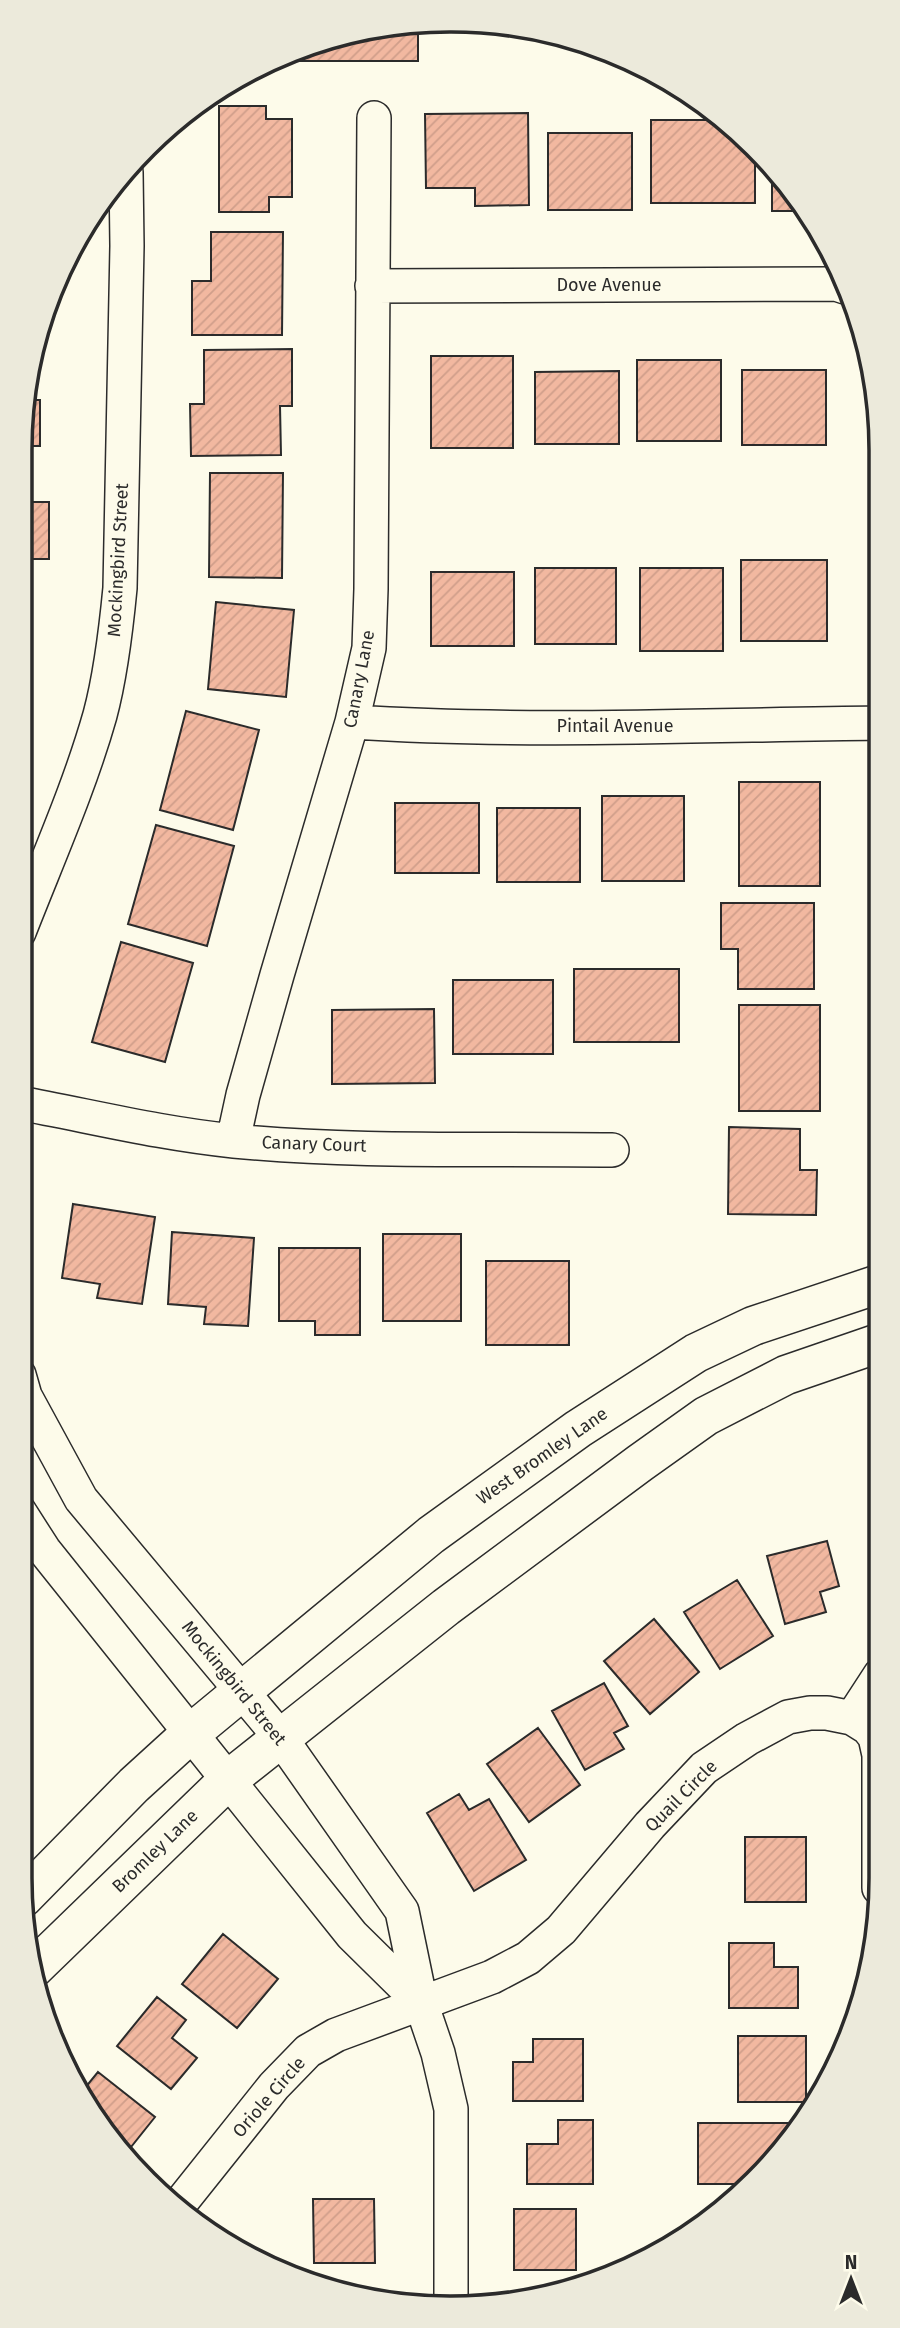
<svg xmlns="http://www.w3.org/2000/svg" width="900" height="2328" font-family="'Fira Sans',sans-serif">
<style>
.building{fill:url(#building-hatch);stroke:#2b2b2b;stroke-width:2}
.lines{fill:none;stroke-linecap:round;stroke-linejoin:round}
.street-casing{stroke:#2b2b2b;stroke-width:36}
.secondary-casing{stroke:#2b2b2b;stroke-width:41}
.street{stroke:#fdfbea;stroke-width:33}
.secondary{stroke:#fdfbea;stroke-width:38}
.labels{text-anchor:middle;stroke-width:5;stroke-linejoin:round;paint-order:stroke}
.street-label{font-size:18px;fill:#2b2b2b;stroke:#fdfbea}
.rim{fill:none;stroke:#2b2b2b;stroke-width:3.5}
</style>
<defs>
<pattern id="building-hatch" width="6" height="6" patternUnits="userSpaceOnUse" patternTransform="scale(1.75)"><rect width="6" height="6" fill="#f2b8a0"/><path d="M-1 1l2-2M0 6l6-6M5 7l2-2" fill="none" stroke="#d09e8a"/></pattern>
</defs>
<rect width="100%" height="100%" fill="#fdfbea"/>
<path class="building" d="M378 28 418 29V61H291V58Z
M219 106H266V119H292V197H269V212H219Z
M528 113 529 205 475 206V188H426L425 114Z
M651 120H721L755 149V203H651Z
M548 133H632V210H548Z
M772 164 774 166 804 211H772Z
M211 232H283L282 335H192V281H211Z
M49 307V330H38Z
M292 349V406H280L281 455 191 456 190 404H204V350Z
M431 356H513V448H431Z
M637 360H721V441H637Z
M742 370H826V445H742Z
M619 371V444H535V372Z
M26 400H40V446H20Z
M210 473H283L282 578 209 577Z
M19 488H24V502H49V559H19Z
M741 560H827V641H741Z
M535 568H616V644H535Z
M640 568H723V651H640Z
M431 572H514V646H431Z
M216 602 294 610 286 697 208 689Z
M19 622H32V671H19Z
M186 711 259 730 233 830 160 810Z
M739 782H820V886H739Z
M602 796H684V881H602Z
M395 803H479V873H395Z
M497 808H580V882H497Z
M156 825 234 846 207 946 128 924Z
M721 903H814V989H738V949H721Z
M121 942 193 963 165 1062 92 1042Z
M574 969H679V1042H574Z
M453 980H553V1054H453Z
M739 1005H820V1111H739Z
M434 1009 435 1083 332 1084V1010Z
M729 1127 800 1129V1170H817L816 1215 728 1214Z
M73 1204 155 1217 142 1304 97 1298 100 1284 62 1278Z
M172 1232 254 1238 248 1326 204 1324 206 1307 168 1304Z
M383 1234H461V1321H383Z
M279 1248H360V1335H315V1321H279Z
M486 1261H569V1345H486Z
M827 1541 839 1586 820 1592 826 1612 785 1624 767 1556Z
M737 1580 773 1636 720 1669 684 1612Z
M654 1619 699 1672 650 1714 604 1661Z
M604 1683 628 1726 614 1733 624 1749 585 1770 552 1711Z
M538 1728 580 1785 529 1822 487 1764Z
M459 1794 469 1810 489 1799 526 1860 474 1891 427 1813Z
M745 1837H806V1902H745Z
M223 1934 278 1979 237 2028 182 1984Z
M729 1943H774V1967H798V2008H729Z
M157 1997 186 2020 172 2038 197 2058 171 2089 117 2046Z
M738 2036H806V2102H738Z
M533 2039H583V2101H513V2062H533Z
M98 2072 155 2117 123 2157 84 2089Z
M558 2120H593V2184H527V2144H558Z
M698 2123H795V2134L792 2140 745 2184H698Z
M313 2199H374L375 2263H314Z
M514 2209H576V2270H514Z"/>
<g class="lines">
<g class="street-casing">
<path id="street" d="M372 286 836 284 845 287
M352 722C527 733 703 725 878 723
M19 932C47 860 79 789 100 715 111 674 116 630 120 588L127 246 126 172
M19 1103C90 1116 162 1134 234 1141 359 1153 486 1148 612 1150
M233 1141 243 1095 277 975 352 722 369 648 371 589 374 118
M19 1375 25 1396 81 1499 280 1737 402 1911 421 2003 438 2053 451 2109V2303
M19 1511 44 1550 352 1935 421 2003
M852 1718 880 1675
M179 2205 274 2086 308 2051 336 2035 492 1977 528 1958 561 1930 650 1825 704 1768 747 1739 788 1717 810 1713H827L852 1718 868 1728 875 1737 879 1755V1888"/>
</g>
<g class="secondary-casing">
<path id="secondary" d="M23 1898 134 1785 190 1734 431 1535 578 1429 696 1353 753 1326 879 1284
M34 1968 228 1780 446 1607 640 1463 706 1416 786 1375 879 1343"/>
</g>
<use href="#street" class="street"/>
<use href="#secondary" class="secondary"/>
</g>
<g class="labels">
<g class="street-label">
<text x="609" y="291">Dove Avenue</text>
<text transform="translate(118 560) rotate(-87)" y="6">Mockingbird Street</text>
<text transform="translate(359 679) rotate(-79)" y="6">Canary Lane</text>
<text x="615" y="732">Pintail Avenue</text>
<text transform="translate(314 1144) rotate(2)" y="6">Canary Court</text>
<text transform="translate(542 1456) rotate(-35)" y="6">West Bromley Lane</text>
<text transform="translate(234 1683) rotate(51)" y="6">Mockingbird Street</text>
<text transform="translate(681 1796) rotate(-45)" y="6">Quail Circle</text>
<text transform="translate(155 1851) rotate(-44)" y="6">Bromley Lane</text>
<text transform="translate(269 2097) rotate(-49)" y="6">Oriole Circle</text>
</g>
</g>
<path d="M0 0H900V2328H0ZM450 32H451A418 418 0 0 1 869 450V1878A418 418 0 0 1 451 2296H450A418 418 0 0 1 32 1878V450A418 418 0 0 1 450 32Z" fill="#eceadb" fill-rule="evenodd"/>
<path class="rim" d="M450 32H451A418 418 0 0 1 869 450V1878A418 418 0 0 1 451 2296H450A418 418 0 0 1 32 1878V450A418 418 0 0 1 450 32Z"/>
<g transform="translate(851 2279)" stroke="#fdfbea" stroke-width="5" paint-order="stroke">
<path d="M0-5L12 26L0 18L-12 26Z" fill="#2b2b2b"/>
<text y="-10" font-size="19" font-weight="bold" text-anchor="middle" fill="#2b2b2b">N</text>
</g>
</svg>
